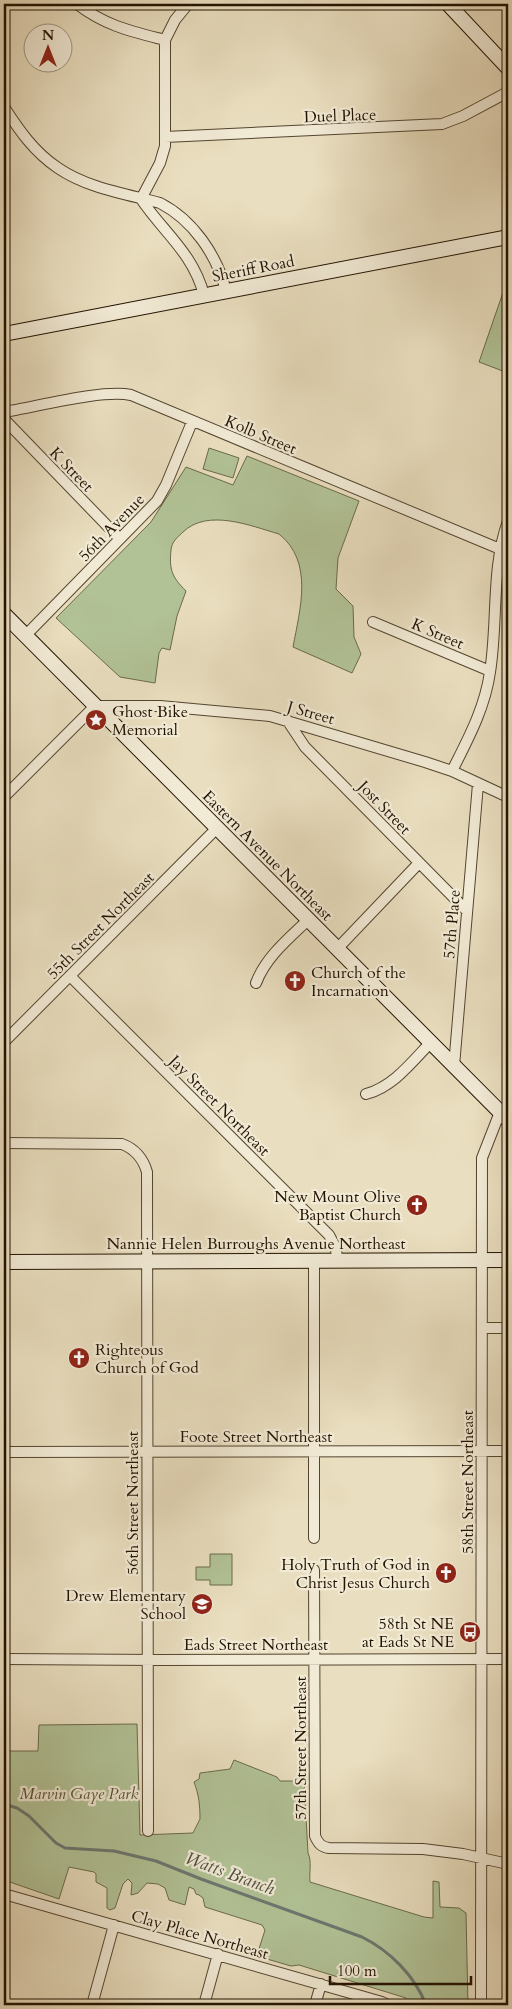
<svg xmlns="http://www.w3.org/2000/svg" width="512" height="2009" font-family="Cardo,serif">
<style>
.green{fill:#b1c296;stroke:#6a6a4b}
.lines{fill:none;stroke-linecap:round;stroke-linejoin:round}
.stream{stroke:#6b7770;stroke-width:3}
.street-casing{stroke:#544530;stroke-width:12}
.secondary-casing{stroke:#231200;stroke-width:16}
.street{stroke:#f1ead5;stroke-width:10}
.secondary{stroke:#f1ead5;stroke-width:14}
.labels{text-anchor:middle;stroke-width:4.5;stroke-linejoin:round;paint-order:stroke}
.street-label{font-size:16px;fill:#231200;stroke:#f1ead5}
.poi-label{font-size:16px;fill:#231200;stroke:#f1ead5;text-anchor:end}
.park-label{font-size:16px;font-style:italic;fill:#555034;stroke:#f1ead5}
.water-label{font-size:18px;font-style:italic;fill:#4d4d41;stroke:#f1ead5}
</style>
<rect width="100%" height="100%" fill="#e9debf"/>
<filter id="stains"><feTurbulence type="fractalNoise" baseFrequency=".004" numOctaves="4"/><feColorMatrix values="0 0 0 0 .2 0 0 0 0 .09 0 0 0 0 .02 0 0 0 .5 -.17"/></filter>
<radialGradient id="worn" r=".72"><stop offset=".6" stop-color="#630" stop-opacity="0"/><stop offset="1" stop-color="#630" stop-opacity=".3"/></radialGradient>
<path class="green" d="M508 278V373L479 362Z
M209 448 239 458 233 478 203 469Z
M247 456 359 501 338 558 336 589 353 606 354 637 361 654 352 673 293 647C300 609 314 562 279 534 251 526 208 508 183 532 177 538 172 541 171 550 169 570 172 577 186 591L177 616 170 650 162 648 159 653 155 683 120 677 56 618 151 522 186 467 233 485Z
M210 1554H232V1585H210V1580H196V1567H210Z
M137 1724 140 1835 193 1833 200 1819C200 1806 199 1795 194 1782L199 1779 200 1773 230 1769 234 1760 277 1777 280 1781H304L308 1853C312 1861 309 1873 310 1882L424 1917 433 1918V1881L439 1882 440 1907 459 1908 466 1913 468 2005H409L406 1998 299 1965 291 1966 260 1957 258 1952 265 1930 262 1925 205 1907 203 1898 199 1895 196 1894 194 1889 189 1887 185 1905 169 1900 165 1888 158 1884 147 1883 138 1893 131 1895 132 1883 128 1879 123 1884 115 1908 110 1910 107 1908V1888L96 1882V1874L94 1872 69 1867 59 1899 4 1880V1751H38L39 1725Z"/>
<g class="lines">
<path class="stream" d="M4 1804 17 1808 29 1816 56 1843 65 1848 114 1851 156 1861 201 1879 362 1937C390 1951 415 1976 426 2005"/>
<g class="street-casing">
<path id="street" d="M77 4C106 26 130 31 165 40
M4 107C19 130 34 152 58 168 87 188 126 194 160 203 193 220 217 255 226 291
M165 137 442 124 463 116 508 92
M141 199 160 163 165 146V40L175 20 188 4
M141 199C164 233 193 253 204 295
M4 412C36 407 102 389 131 395L500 549
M4 419 120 539
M373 622 490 671
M25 636 157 501 166 485 192 422
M287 720 305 747 467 911
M452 771C468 739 485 708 490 672 498 622 491 568 508 521
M4 797 95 706H160L270 716 425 762 452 771 508 797
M337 949 419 863
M70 976 329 1235 336 1248 337 1260
M256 983C266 957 288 939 308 920
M4 1042 217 828
M454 1066 478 784
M366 1094C393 1087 412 1062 431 1042
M4 1143 122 1144C135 1149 143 1158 147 1172L148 1831
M482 1328H508
M4 1452 508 1451
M314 1538V1261
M314 1570 315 1836C318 1843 321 1847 329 1848L423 1849 463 1854 508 1864
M4 1659 158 1660 508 1659
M4 1894 382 2002 388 2005
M92 2005 114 1925
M204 2005 218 1954
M315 2005 321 1984
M481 2005 482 1158 500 1112"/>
</g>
<g class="secondary-casing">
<path id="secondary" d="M448 4 508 68
M4 334 508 237
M4 614 508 1120
M4 1262 508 1260"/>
</g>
<use href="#street" class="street"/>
<use href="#secondary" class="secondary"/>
</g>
<defs>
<g id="sight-disc" transform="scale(1.125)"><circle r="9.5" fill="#8f2418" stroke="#f1ead5"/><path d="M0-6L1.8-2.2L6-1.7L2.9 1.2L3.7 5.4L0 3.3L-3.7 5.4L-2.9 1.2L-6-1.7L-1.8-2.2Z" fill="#fff"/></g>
<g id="church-disc" transform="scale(1.125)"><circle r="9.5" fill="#8f2418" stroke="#f1ead5"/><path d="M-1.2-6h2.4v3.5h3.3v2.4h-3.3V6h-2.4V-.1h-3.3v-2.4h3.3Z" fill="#fff"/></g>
<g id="school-disc" transform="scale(1.125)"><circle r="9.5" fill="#8f2418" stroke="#f1ead5"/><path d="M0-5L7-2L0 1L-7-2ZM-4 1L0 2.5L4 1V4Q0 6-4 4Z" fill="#fff"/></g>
<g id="bus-disc" transform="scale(1.125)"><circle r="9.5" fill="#8f2418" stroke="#f1ead5"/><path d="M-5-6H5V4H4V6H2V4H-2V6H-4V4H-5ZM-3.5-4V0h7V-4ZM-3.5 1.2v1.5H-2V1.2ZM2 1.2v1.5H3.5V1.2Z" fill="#fff"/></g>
</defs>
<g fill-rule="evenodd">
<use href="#sight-disc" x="96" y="720"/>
<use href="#church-disc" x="295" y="981"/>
<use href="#church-disc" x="417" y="1205"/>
<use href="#church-disc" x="79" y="1358"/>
<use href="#church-disc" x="446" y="1573"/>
<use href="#school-disc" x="202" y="1604"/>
<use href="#bus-disc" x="470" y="1632"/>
</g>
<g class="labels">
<g class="street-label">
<text transform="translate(340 115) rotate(-2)" y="6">Duel Place</text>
<text transform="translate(253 268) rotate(-11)" y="6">Sheriff Road</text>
<text transform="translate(261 434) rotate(23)" y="6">Kolb Street</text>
<text transform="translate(72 469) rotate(46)" y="6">K Street</text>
<text transform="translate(111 527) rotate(-46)" y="6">56th Avenue</text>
<text transform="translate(438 633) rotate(23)" y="6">K Street</text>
<text transform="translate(311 712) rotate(16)" y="6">J Street</text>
<text transform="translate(385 807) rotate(46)" y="6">Jost Street</text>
<text transform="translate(268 855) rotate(45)" y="6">Eastern Avenue Northeast</text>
<text transform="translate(451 924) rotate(-85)" y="6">57th Place</text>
<text transform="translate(100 925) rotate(-45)" y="6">55th Street Northeast</text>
<text transform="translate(220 1105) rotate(45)" y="6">Jay Street Northeast</text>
<text x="256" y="1249">Nannie Helen Burroughs Avenue Northeast</text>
<text x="256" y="1442">Foote Street Northeast</text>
<text transform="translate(467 1482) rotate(-90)" y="6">58th Street Northeast</text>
<text transform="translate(132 1503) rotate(-90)" y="6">56th Street Northeast</text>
<text x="256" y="1650">Eads Street Northeast</text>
<text transform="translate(300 1748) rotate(-90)" y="6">57th Street Northeast</text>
<text transform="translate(200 1934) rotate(16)" y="6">Clay Place Northeast</text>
</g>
<g class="poi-label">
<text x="112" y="717" text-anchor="start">Ghost Bike<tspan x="112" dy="18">Memorial</tspan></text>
<text x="311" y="978" text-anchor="start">Church of the<tspan x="311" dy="18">Incarnation</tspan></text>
<text x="401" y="1202">New Mount Olive<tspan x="401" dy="18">Baptist Church</tspan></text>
<text x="95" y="1355" text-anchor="start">Righteous<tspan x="95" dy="18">Church of God</tspan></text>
<text x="430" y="1570">Holy Truth of God in<tspan x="430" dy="18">Christ Jesus Church</tspan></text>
<text x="186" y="1601">Drew Elementary<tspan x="186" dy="18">School</tspan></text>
<text x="454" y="1629">58th St NE<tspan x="454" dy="18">at Eads St NE</tspan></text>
</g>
<g class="park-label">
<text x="79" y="1799">Marvin Gaye Park</text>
</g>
<g class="water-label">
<text transform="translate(230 1873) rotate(20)" y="6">Watts Branch</text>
</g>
</g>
<rect width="512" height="2009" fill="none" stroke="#e9debf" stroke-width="20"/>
<rect x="5" y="5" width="502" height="1999" fill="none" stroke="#231200" stroke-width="2.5"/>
<rect x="10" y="10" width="492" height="1989" fill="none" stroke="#231200"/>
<g transform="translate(48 48)"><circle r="24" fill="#f1ead5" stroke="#9f9480"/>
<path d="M0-4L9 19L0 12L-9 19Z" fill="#8f2418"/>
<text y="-8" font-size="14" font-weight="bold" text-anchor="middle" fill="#231200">N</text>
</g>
<path d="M330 1976v8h141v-8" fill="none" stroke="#231200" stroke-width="2.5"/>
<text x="337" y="1976" font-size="15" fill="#231200" stroke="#f1ead5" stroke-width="4" paint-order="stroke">100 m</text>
<rect width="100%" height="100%" filter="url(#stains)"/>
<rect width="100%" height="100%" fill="url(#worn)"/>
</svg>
